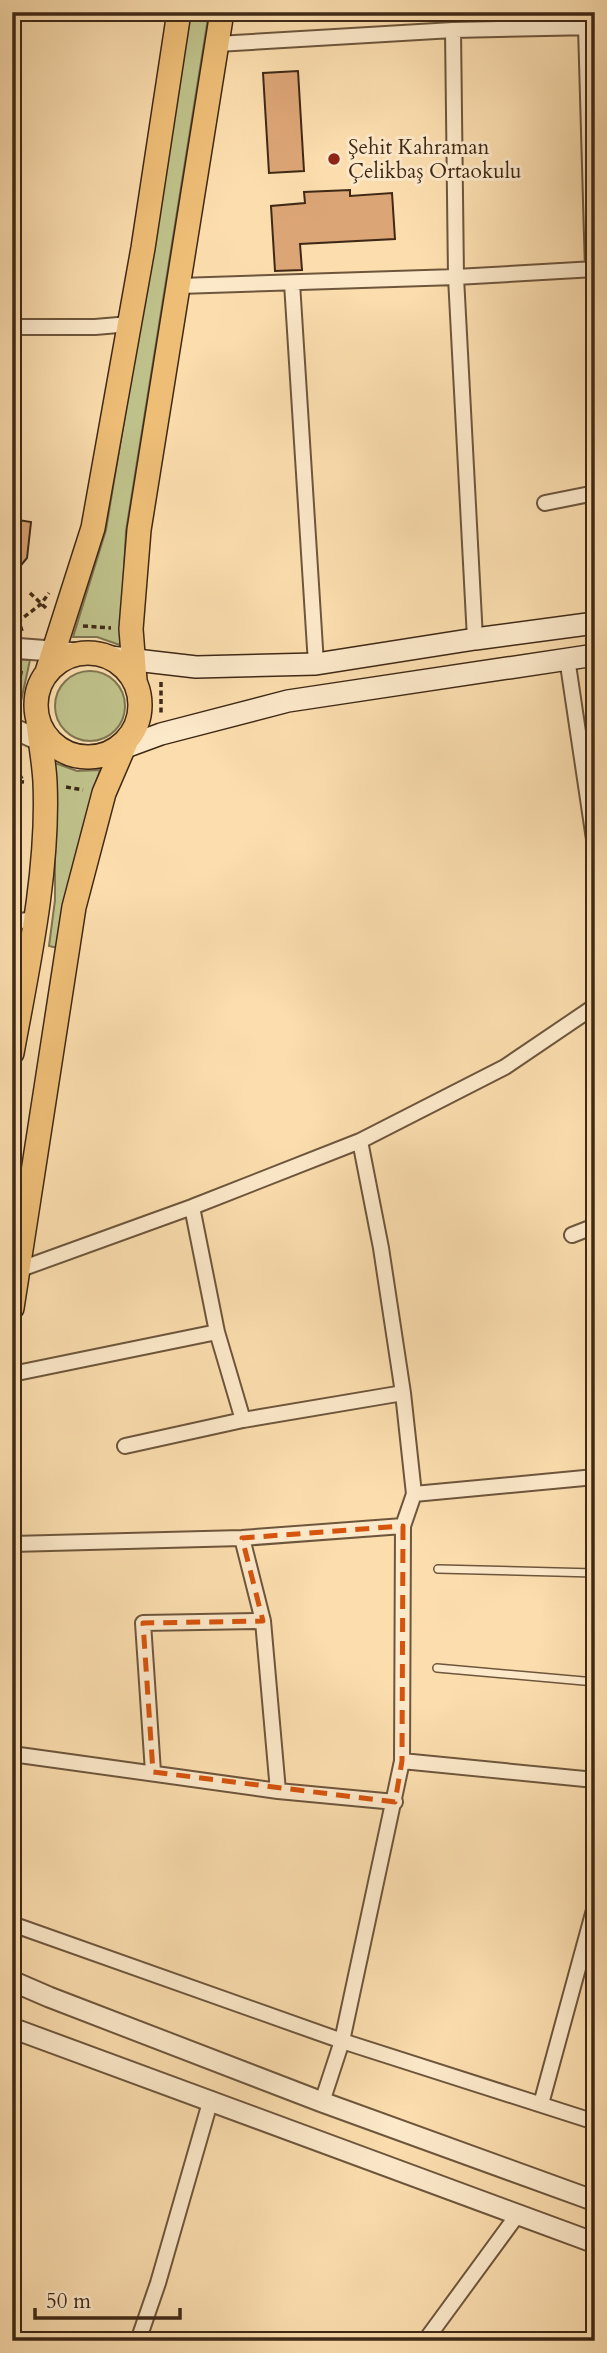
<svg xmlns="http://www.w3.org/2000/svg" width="607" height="2353" font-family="Cardo,serif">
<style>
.green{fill:#bfc18a;stroke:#7f7550;stroke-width:2}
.building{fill:#dca576;stroke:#3f2916;stroke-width:2}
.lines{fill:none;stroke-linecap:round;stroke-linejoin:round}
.service-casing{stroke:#6e563c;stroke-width:10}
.minor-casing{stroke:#6e563c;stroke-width:18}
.tertiary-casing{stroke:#6e563c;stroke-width:23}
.secondary-casing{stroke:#3f2916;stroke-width:24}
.primary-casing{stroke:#3f2916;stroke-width:26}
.path{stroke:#3f2916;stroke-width:3.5;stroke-dasharray:5 3.5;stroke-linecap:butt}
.service{stroke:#fce9ca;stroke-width:7}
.minor{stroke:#fce9ca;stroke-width:14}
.tertiary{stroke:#fce9ca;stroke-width:19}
.secondary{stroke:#fce9ca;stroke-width:21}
.primary{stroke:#eebe77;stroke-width:23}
.marked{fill:none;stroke:#d7540d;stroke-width:5;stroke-dasharray:14 9;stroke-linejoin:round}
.poi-dot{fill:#8f2418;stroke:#fce9ca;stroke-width:2.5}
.labels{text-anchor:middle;stroke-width:6;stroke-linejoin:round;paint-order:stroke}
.poi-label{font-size:21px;fill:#3f2916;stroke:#fce9ca;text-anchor:start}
</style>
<rect width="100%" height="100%" fill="#fbddae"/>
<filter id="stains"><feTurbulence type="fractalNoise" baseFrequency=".00286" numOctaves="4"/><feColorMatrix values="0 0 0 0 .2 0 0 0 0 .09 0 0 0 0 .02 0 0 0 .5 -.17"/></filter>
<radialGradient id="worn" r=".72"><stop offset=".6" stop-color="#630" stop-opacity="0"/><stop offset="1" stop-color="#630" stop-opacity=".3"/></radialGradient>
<path class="green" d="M191 12H209L126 531 120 645 97 637H73L106 530Z
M12 659 30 660 18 715 12 711Z
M55 706a35 35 0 1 1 70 0a35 35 0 1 1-70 0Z
M55 763 77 771 100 770C81 828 67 887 58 948L49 946 55 900Z"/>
<path class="building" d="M298 71 304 171 269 173 263 73Z
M350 190V196L392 193 395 239 300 244 302 270 275 271 271 206 305 203 304 192Z
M12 519 31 522 27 558 12 576Z"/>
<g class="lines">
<g class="service-casing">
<path id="service" d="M438 1569 595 1573
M437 1668 595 1682"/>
</g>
<g class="minor-casing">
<path id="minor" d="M586 27 593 270
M453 30 456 277 475 639
M217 44 453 30 595 27
M292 283 316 664
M179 286 456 277 595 269
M12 327H95L130 324
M545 503 595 493
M567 658 595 846
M12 922 36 919
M192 1207 217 1332 243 1420
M572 1235 595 1226
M18 1270 192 1207 360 1141 505 1067 595 1006
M12 1374 217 1332
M125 1446 243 1420 403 1393
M414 1494 595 1477
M242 1538 263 1621 278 1791
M12 1544 242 1538 403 1526
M12 1754 278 1791 395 1802
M402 1761 595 1780
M153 1772 143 1623 263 1621
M12 1924 342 2041 595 2122
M322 2102 342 2041 402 1761 403 1526 414 1494 403 1393 381 1248 360 1141
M541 2104 595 1906
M138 2341 158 2283 211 2099
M425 2341 518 2214"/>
</g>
<g class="tertiary-casing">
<path id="tertiary" d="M12 648 77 653
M12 728 61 750
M12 1981 49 1997 322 2102 595 2201
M12 2028 595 2243"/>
</g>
<g class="secondary-casing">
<path id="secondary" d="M110 657 196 667 316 664 475 639 595 623
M112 752 161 734 288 701 595 655"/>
</g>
<g class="primary-casing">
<path id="primary" d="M36 705a52 52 0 1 1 104 0a52 52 0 1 1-104 0Z
M47 672 93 528 143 248 179 12
M135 680 131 629 139 530 222 12
M12 1053C28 966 49 870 45 782 44 762 40 742 38 723
M12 1308 74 907 104 793 126 742"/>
</g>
<path class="path" d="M30 593 47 609
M83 626 111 628
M22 631 19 621 41 604 49 593
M12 677 15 666
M161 682V713
M13 709 22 668
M12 759 22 779
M12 781 24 782
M66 787 83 790"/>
<use href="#service" class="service"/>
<use href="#minor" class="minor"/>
<use href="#tertiary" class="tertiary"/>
<use href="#secondary" class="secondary"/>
<use href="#primary" class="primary"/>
</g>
<path class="marked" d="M403 1526 402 1761 395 1802 153 1772 143 1623 263 1621 242 1538Z"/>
<circle class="poi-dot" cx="334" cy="159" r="7"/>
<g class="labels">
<g class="poi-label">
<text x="348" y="154">Şehit Kahraman<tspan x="348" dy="24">Çelikbaş Ortaokulu</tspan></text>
</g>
</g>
<rect width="607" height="2353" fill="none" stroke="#fbddae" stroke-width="42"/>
<rect x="14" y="14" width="579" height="2325" fill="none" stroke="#3f2916" stroke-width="3.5"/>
<rect x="21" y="21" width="565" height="2311" fill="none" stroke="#3f2916" stroke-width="2"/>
<path d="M35 2308v10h145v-10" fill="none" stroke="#3f2916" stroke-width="3.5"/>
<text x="46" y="2308" font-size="21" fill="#3f2916" stroke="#fce9ca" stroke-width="5" paint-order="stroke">50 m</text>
<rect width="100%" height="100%" filter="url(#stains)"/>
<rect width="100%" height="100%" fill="url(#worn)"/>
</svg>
